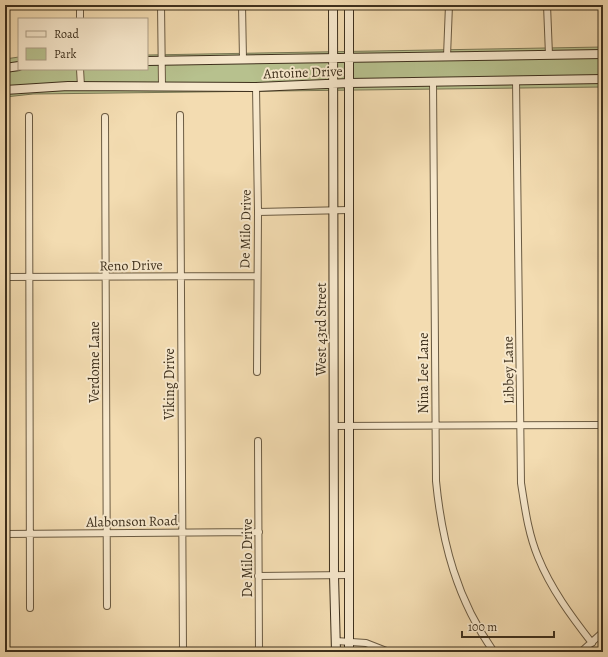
<svg xmlns="http://www.w3.org/2000/svg" width="608" height="657" font-family="Alegreya,serif">
<style>
.green{fill:#b7c18e;stroke:#7a7856}
.lines{fill:none;stroke-linecap:round;stroke-linejoin:round}
.street-casing{stroke:#6b5b42;stroke-width:8}
.secondary-casing{stroke:#3e301d;stroke-width:10}
.street{stroke:#f7e8cc;stroke-width:6}
.secondary{stroke:#f7e8cc;stroke-width:8}
.labels{text-anchor:middle;stroke-width:4;stroke-linejoin:round;paint-order:stroke}
.street-label{font-size:14px;fill:#3e301d;stroke:#f7e8cc}
</style>
<rect width="100%" height="100%" fill="#f3dcb1"/>
<filter id="stains"><feTurbulence type="fractalNoise" baseFrequency=".005" numOctaves="4"/><feColorMatrix values="0 0 0 0 .2 0 0 0 0 .09 0 0 0 0 .02 0 0 0 .5 -.17"/></filter>
<radialGradient id="worn" r=".72"><stop offset=".6" stop-color="#630" stop-opacity="0"/><stop offset="1" stop-color="#630" stop-opacity=".3"/></radialGradient>
<path class="green" d="M603 47V87L33 94 5 97V59L19 57V69H147V55Z"/>
<g class="lines">
<g class="street-casing">
<path id="street" d="M80 5V19
M161 5 162 86
M242 5 243 59
M547 5 549 55
M603 54V315
M447 56 449 5
M80 69 81 86
M516 80 521 483C525 508 528 533 538 557 551 589 571 616 592 643
M433 82 436 481C442 543 457 600 494 652
M256 87 258 212 257 372
M180 115 183 652
M29 116 30 608
M105 117 107 606
M258 212 348 210
M5 277 257 276
M603 349V387
M334 426 603 425
M258 441 259 652
M5 534 259 532
M258 576 348 575
M336 641 366 643 389 652
M581 652 603 632"/>
</g>
<g class="secondary-casing">
<path id="secondary" d="M333 5 334 575 336 652
M349 5V652
M147 61 603 54
M5 68 19 66
M5 90 68 86 256 87 349 83 603 79"/>
</g>
<use href="#street" class="street"/>
<use href="#secondary" class="secondary"/>
</g>
<g class="labels">
<g class="street-label">
<text transform="translate(303 72) rotate(-2)" y="5">Antoine Drive</text>
<text transform="translate(245 229) rotate(-89)" y="5">De Milo Drive</text>
<text transform="translate(131 265) rotate(-1)" y="5">Reno Drive</text>
<text transform="translate(321 329) rotate(-90)" y="5">West 43rd Street</text>
<text transform="translate(94 362) rotate(-90)" y="5">Verdome Lane</text>
<text transform="translate(508 370) rotate(-91)" y="5">Libbey Lane</text>
<text transform="translate(423 373) rotate(-90)" y="5">Nina Lee Lane</text>
<text transform="translate(169 384) rotate(-90)" y="5">Viking Drive</text>
<text transform="translate(132 521) rotate(-1)" y="5">Alabonson Road</text>
<text transform="translate(247 558) rotate(-90)" y="5">De Milo Drive</text>
</g>
</g>
<rect width="608" height="657" fill="none" stroke="#f3dcb1" stroke-width="20"/>
<rect x="6" y="6" width="596" height="645" fill="none" stroke="#3e301d" stroke-width="2"/>
<rect x="10" y="10" width="588" height="637" fill="none" stroke="#3e301d"/>
<rect x="18" y="18" width="130" height="52" fill="#f7e8cc" stroke="#ad9e86"/>
<rect x="26" y="31" width="20" height="6" fill="#f7e8cc" stroke="#ad9e86"/>
<text x="54" y="38" font-size="12" fill="#3e301d">Road</text>
<rect x="26" y="48" width="20" height="12" fill="#b7c18e" stroke="#ad9e86"/>
<text x="54" y="58" font-size="12" fill="#3e301d">Park</text>
<path d="M462 631v6h92v-6" fill="none" stroke="#3e301d" stroke-width="2"/>
<text x="468" y="631" font-size="12" fill="#3e301d" stroke="#f7e8cc" stroke-width="3" paint-order="stroke">100 m</text>
<rect width="100%" height="100%" filter="url(#stains)"/>
<rect width="100%" height="100%" fill="url(#worn)"/>
</svg>
